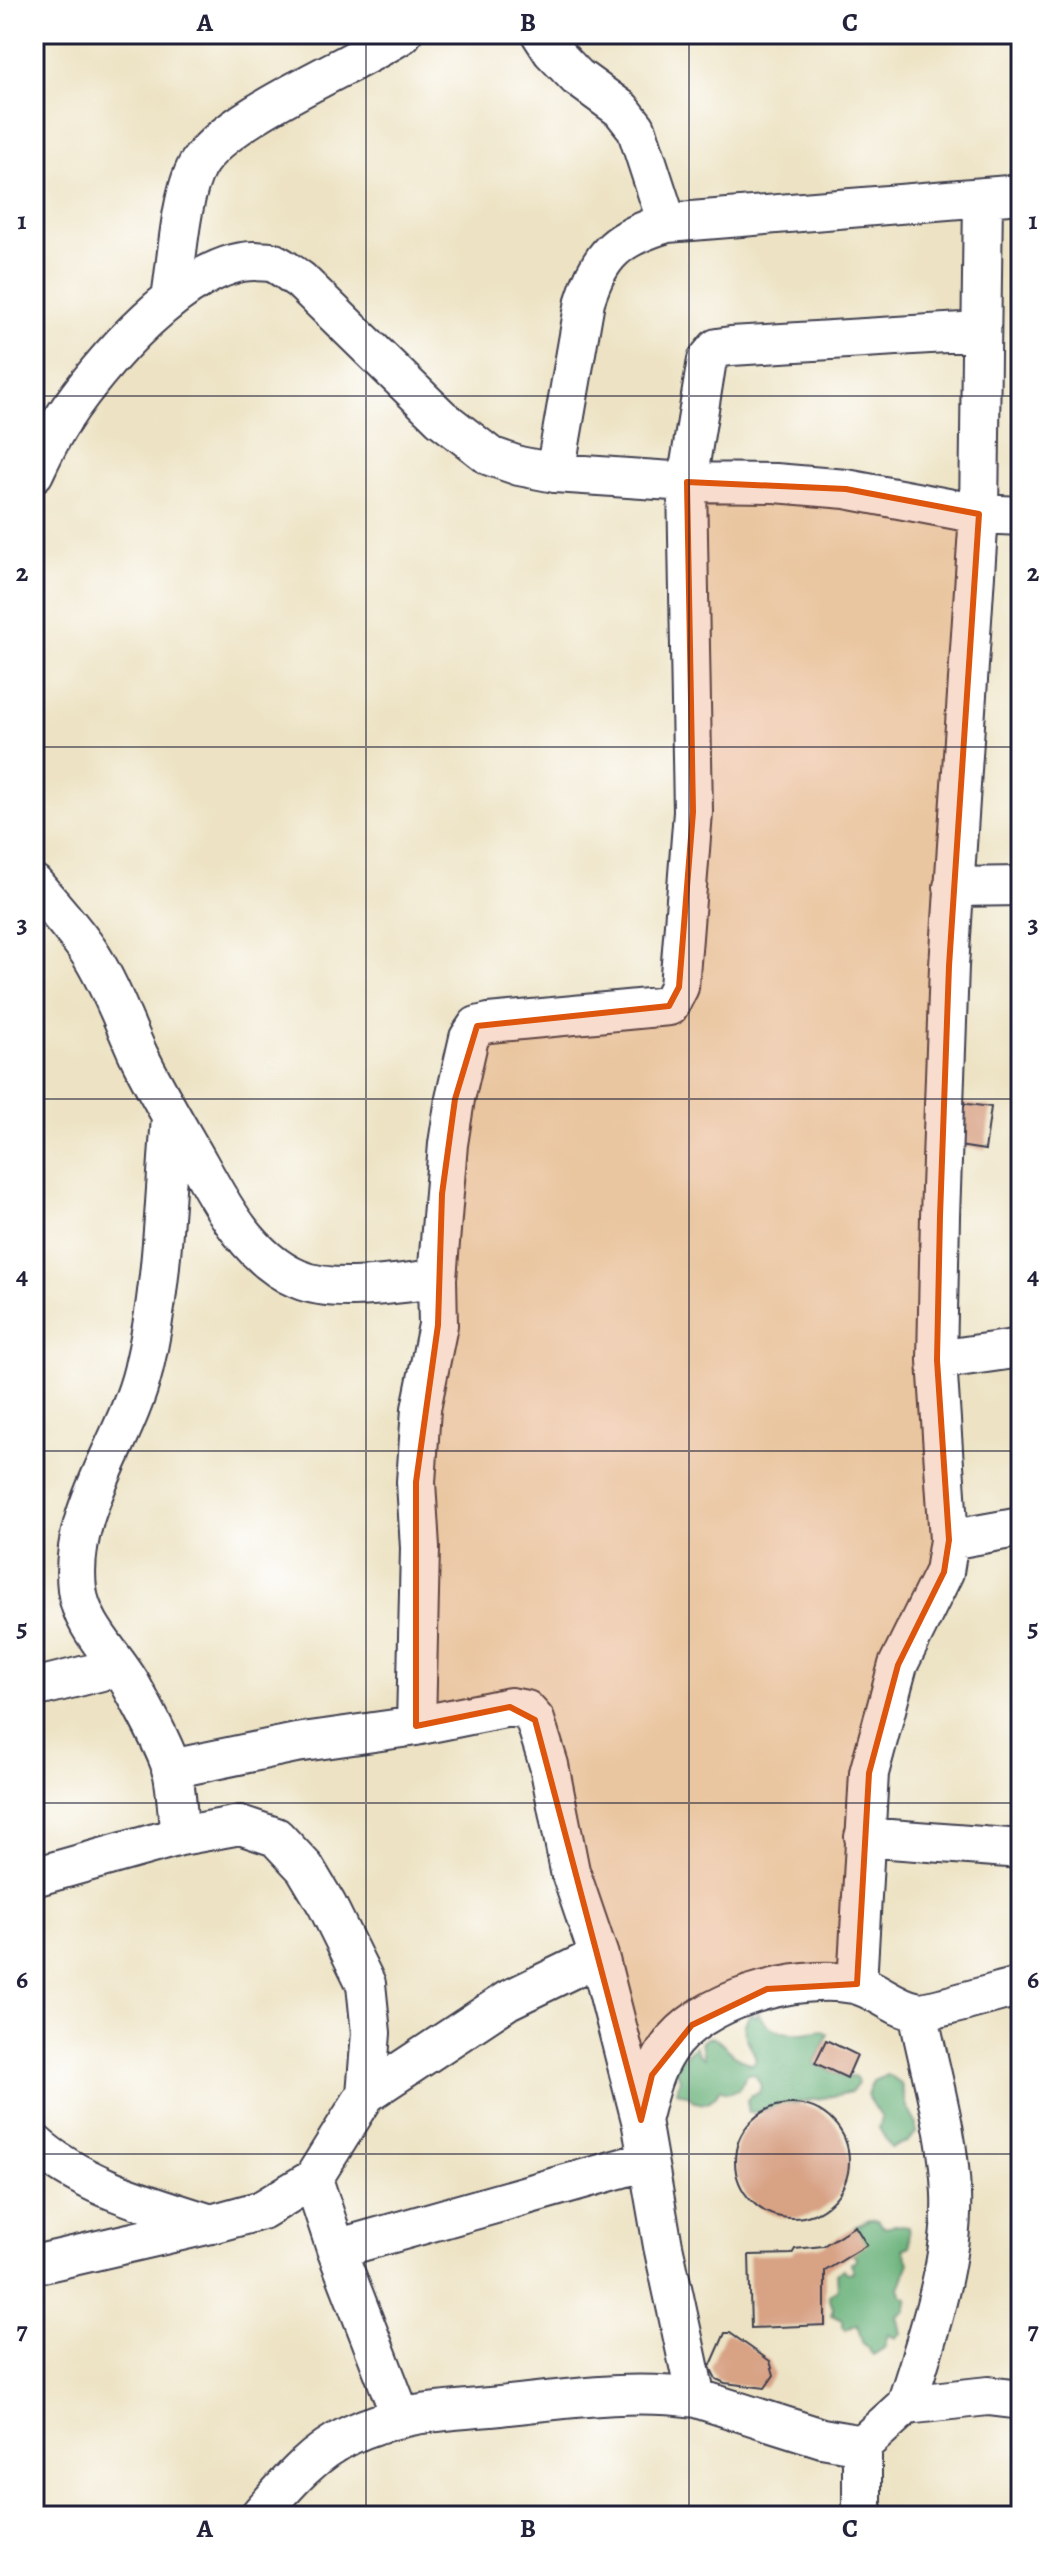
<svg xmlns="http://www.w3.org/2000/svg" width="1055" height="2550" font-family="Alegreya,serif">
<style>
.forest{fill:#68b078;stroke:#45695a;stroke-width:2}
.building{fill:#d8a285}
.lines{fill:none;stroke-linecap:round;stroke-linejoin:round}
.street-casing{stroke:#403f50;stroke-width:42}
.street{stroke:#fff;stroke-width:38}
.marked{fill:#de560e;fill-opacity:0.2;stroke:#de560e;stroke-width:6;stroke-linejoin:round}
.grid{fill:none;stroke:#22223b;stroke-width:2;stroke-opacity:0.55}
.neatline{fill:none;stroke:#22223b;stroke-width:3}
.grid-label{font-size:26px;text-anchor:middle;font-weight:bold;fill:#22223b}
</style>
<rect width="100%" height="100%" fill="#fff"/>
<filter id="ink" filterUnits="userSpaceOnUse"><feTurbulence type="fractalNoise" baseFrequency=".0125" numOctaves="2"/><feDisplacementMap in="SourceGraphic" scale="16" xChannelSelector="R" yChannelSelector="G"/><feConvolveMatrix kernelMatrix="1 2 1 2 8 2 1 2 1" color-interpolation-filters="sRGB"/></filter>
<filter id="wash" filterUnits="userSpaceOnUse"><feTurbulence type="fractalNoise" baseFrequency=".006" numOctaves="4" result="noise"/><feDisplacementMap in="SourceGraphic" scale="32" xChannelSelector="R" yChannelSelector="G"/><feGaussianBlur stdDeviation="1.8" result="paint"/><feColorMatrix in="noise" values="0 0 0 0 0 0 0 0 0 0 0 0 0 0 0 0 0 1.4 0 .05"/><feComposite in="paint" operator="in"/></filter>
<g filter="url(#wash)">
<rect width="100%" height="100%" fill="#ede3c4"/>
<path class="forest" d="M758 2012C768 2037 800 2035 822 2030L828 2034 815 2063 846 2078 854 2076 857 2079 858 2084 851 2092 749 2113 747 2100 751 2095 759 2093 761 2086 756 2075 748 2073 738 2090 727 2093 720 2089C713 2103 698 2110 688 2095L677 2091 680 2078 673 2067 695 2046 698 2054 704 2058 701 2042C718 2029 722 2046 733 2054 739 2058 746 2061 751 2065L756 2060C753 2044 735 2031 751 2014L755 2017Z
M888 2075 901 2084 907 2107 916 2123V2133L907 2142 891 2148 879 2128 882 2118 867 2095 873 2081Z
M869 2219 877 2220 883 2227 895 2225 908 2227 910 2246 903 2249 909 2263 899 2288 902 2296 908 2298 905 2311 897 2316 901 2333 895 2338 888 2334 884 2348 873 2355 862 2342 857 2324 846 2330 842 2327V2320L831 2315 833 2308 829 2295 838 2290 837 2274 843 2269 846 2273 853 2272 851 2262 856 2261 857 2257 849 2251 855 2226Z"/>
<g id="blocks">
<path class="building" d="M945 1101 991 1107 985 1150 939 1143Z
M826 2040 857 2055 847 2078 815 2063Z
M735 2161a57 57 0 1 1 114 0a57 57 0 1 1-114 0Z
M855 2226 867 2245 825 2271V2325L751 2328 749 2255 792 2254 795 2249 823 2246Z
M725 2333H730L770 2361 774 2375 765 2388 725 2383 716 2379 710 2367Z"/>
</g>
</g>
<g filter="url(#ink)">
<use href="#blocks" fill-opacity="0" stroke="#403f50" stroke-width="2"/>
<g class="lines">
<g class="street-casing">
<path id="street" d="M541 34 552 51 577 77 621 109 636 128 667 223
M171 298C177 262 180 197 197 166 226 116 351 67 402 34
M34 473C43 454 51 436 63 419 97 366 189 259 256 261 262 262 269 261 274 263 283 267 292 275 300 280L441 418 490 456 519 466 555 473 687 482 775 483 846 489 979 514 1021 516
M555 473 585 301C600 252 620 237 667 223L1021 194
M34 884C53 907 75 930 91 955 111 987 123 1021 138 1054 157 1093 179 1129 200 1166 223 1208 251 1259 298 1279 335 1295 397 1283 437 1279
M953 887 1021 886
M171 1118C164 1203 163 1289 143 1371 125 1444 68 1510 77 1589 81 1625 112 1653 130 1683 140 1701 167 1751 172 1770 177 1791 177 1815 180 1836
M937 1360 1021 1348
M949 1540 1021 1527
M34 1688 118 1667
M416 1726 420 1548 416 1482 421 1409 438 1325 437 1279 448 1144 455 1099 469 1038 477 1026 489 1023 669 1006 679 987 693 812 687 482 707 360 717 348 731 346 979 331
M171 1769 296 1743 416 1726 510 1707 526 1710 535 1720 549 1765 570 1871 599 1956 641 2120 663 2246 696 2398 822 2438 862 2445 906 2405 988 2396 1021 2400
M864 1837 1021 1849
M34 1877 180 1836 240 1825 276 1837 305 1868 327 1905 366 1984 371 2033 366 2094
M857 1984 869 1773 898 1665 944 1572 949 1540 937 1360 940 1216 949 966 979 514 983 197
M642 2117C648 2093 653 2071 667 2050 700 1999 797 1974 854 1984 875 1988 893 2007 915 2011 927 2014 1004 1990 1021 1986
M34 2143C83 2187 150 2204 211 2224
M313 2179 336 2249 401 2417
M336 2249 647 2161
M34 2265 211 2224 262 2210 313 2179 366 2094 508 2000 599 1956
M906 2405C926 2341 954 2262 951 2194 949 2133 930 2072 918 2012
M259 2516C286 2485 312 2453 350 2435 397 2412 450 2411 500 2406 566 2399 630 2389 696 2398
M862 2516V2445"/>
</g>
<use href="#street" class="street"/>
</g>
</g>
<path class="marked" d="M687 482 846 489 979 514 949 966 940 1216 937 1360 949 1540 944 1572 898 1665 869 1773 857 1984 767 1989 692 2025 652 2075 641 2120 535 1720 510 1707 416 1726V1482L438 1325 442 1194 455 1099 477 1026 669 1006 679 987 693 812Z"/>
<path class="grid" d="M366 34V2516M689 34V2516M34 396H1021M34 747H1021M34 1099H1021M34 1451H1021M34 1803H1021M34 2154H1021"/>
<rect width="1055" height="2550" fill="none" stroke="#fff" stroke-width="88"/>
<rect x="44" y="44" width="967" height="2462" class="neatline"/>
<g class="grid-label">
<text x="205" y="31">A</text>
<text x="528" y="31">B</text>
<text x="850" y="31">C</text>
<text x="22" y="229">1</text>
<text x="1033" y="229">1</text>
<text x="22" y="581">2</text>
<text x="1033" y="581">2</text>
<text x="22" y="932">3</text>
<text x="1033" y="932">3</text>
<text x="22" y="1284">4</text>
<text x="1033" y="1284">4</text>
<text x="22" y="1636">5</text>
<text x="1033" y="1636">5</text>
<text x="22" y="1988">6</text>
<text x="1033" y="1988">6</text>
<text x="22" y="2339">7</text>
<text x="1033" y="2339">7</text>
<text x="205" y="2537">A</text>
<text x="528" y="2537">B</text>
<text x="850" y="2537">C</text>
</g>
</svg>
